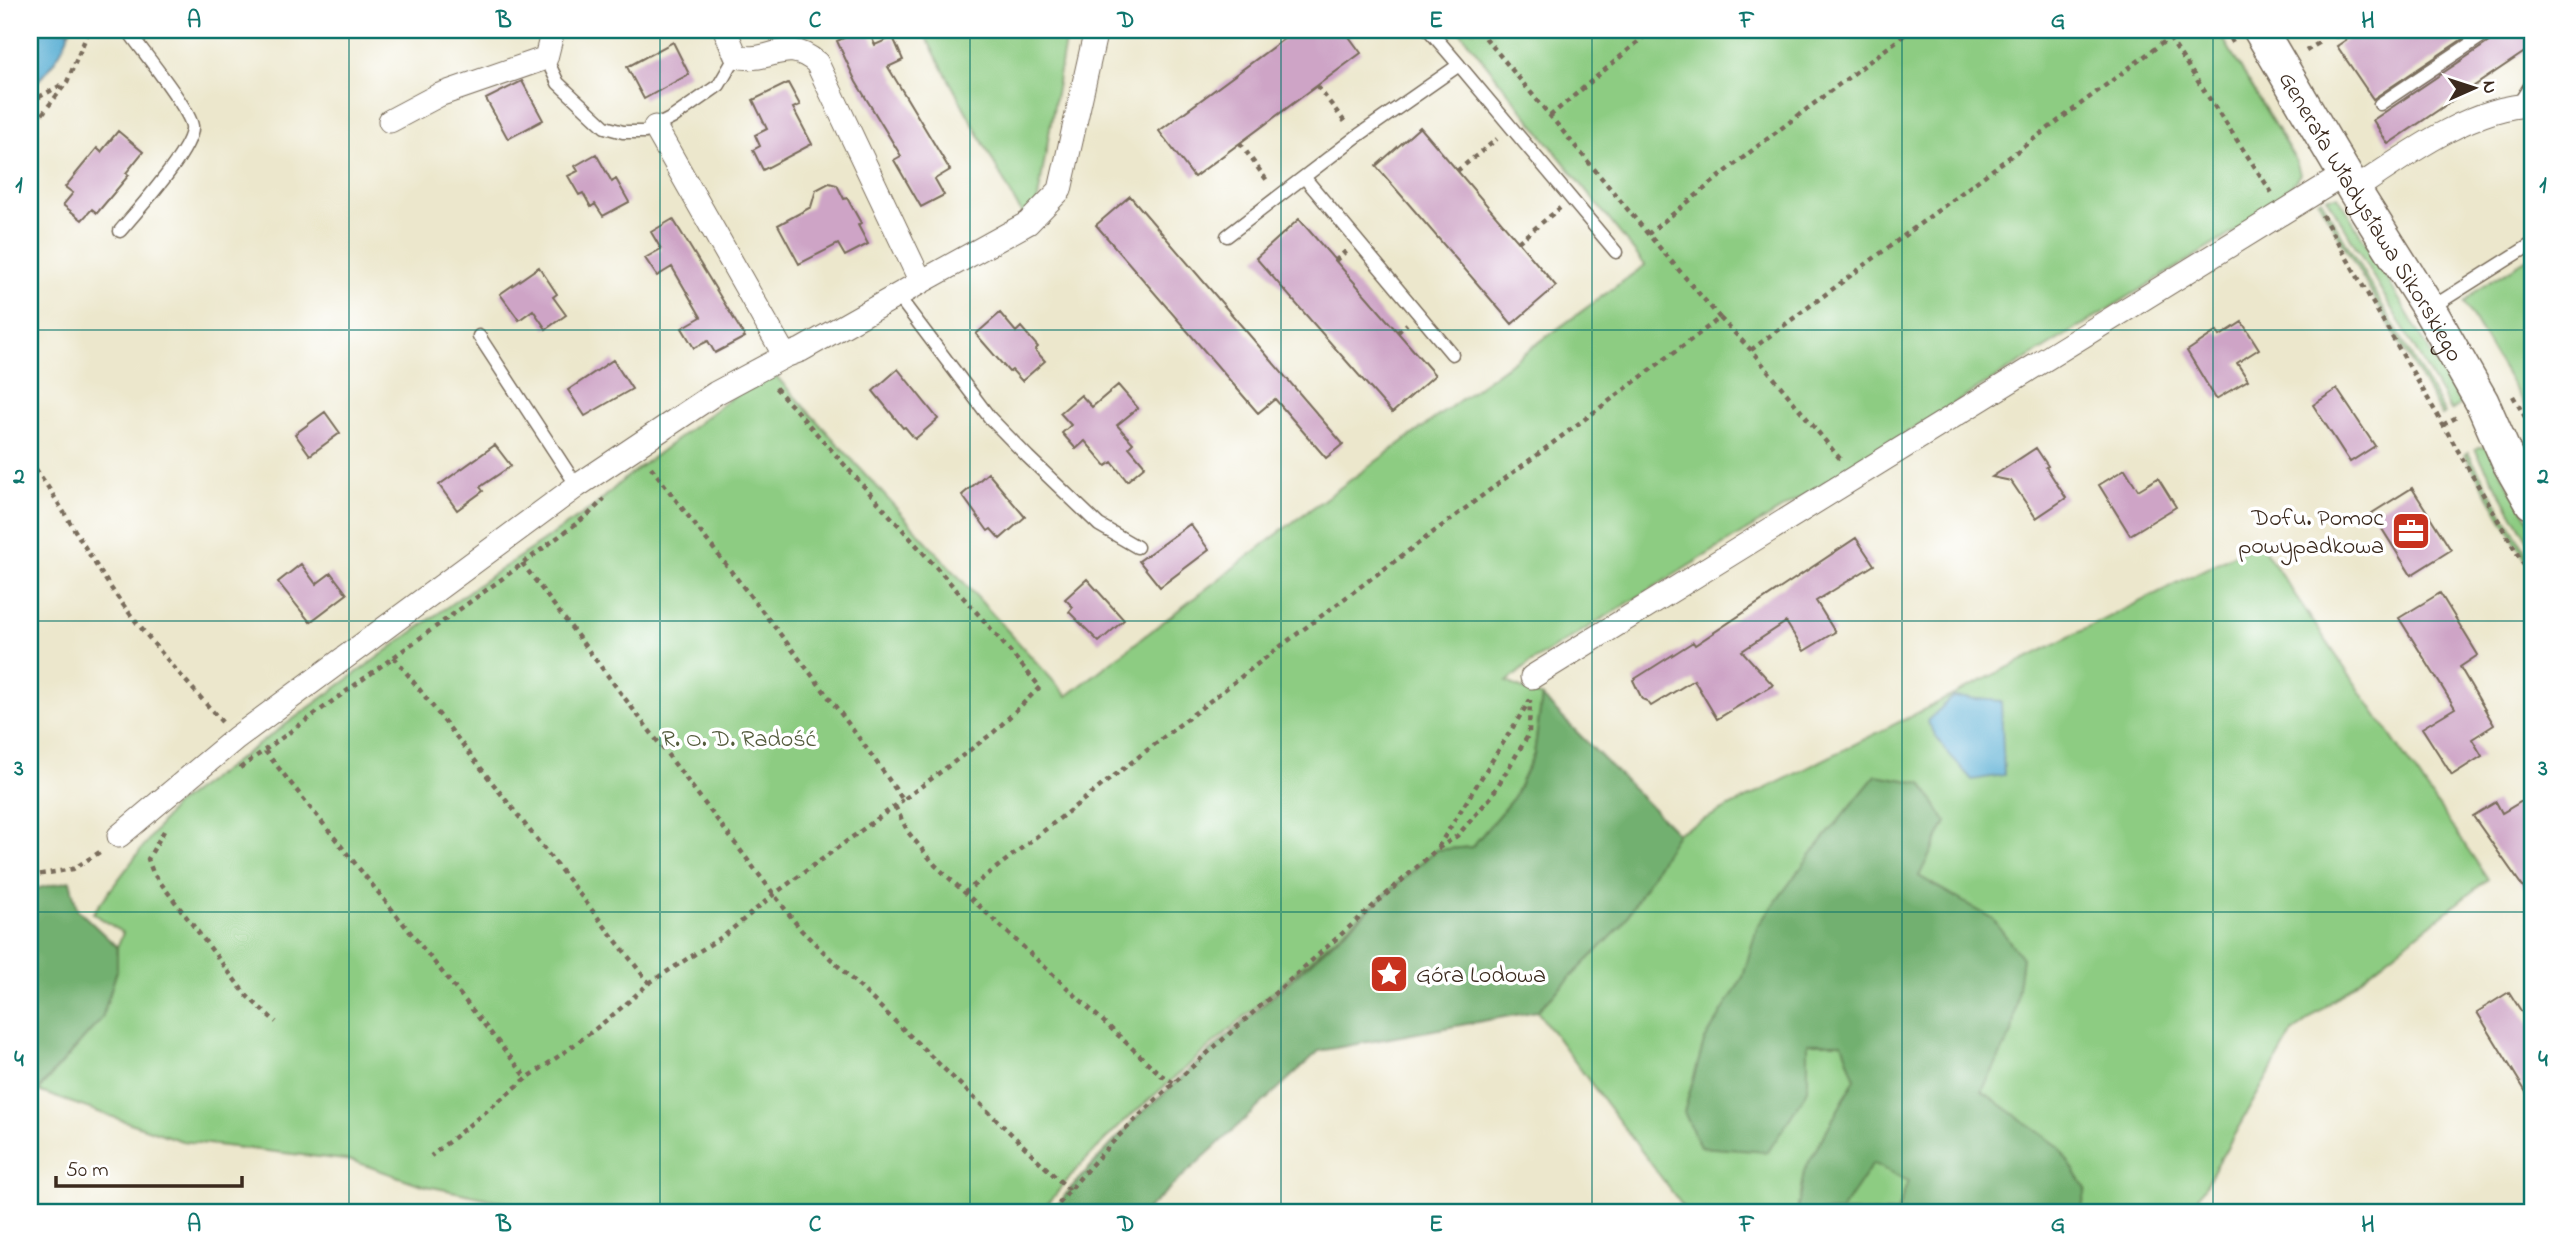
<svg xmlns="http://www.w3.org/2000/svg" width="2562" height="1242" font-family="'Indie Flower',sans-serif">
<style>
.green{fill:#8dcc82;stroke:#647b50;stroke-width:2}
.forest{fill:#72b070;stroke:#566d47;stroke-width:2}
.water{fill:#56add3;stroke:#486c78;stroke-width:2}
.building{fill:#cea4c6}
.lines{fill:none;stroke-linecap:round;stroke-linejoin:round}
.service-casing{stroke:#796c5b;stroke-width:15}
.minor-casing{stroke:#796c5b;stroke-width:25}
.secondary-casing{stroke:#796c5b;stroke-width:36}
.path{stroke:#796c5b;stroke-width:4.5;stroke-dasharray:5 5;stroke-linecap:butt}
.service{stroke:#fff;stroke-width:12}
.minor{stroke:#fff;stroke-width:23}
.secondary{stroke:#fff;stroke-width:33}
.grid{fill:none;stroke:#0f766e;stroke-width:2;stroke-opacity:0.55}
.labels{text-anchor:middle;stroke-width:7;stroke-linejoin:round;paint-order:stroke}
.street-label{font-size:24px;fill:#3b2a1e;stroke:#fff}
.poi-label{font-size:24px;fill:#3b2a1e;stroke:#fff;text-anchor:end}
.park-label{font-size:24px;fill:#545b3c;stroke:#fff}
.neatline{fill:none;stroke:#0f766e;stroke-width:2.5}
.grid-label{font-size:23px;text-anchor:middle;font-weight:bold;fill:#0f766e}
</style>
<rect width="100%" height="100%" fill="#fff"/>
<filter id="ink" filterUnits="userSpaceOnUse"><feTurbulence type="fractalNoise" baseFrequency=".0143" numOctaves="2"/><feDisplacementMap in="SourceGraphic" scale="14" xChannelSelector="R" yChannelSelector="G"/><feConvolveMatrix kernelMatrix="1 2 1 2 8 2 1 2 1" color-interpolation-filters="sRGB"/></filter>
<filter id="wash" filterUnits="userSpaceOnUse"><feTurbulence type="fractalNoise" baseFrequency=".00686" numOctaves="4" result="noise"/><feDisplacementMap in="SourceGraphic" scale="28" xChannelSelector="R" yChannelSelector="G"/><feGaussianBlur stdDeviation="1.57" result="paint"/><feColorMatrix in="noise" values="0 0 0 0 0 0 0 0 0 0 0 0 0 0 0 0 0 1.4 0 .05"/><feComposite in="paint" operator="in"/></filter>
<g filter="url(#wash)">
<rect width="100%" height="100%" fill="#ece7cc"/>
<path class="green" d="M922 30H1067L1032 233Z
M1459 30H2218L2296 161 2300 174 2293 184 2283 192 2288 199 1530 663 1507 682 1542 697 1534 754 1514 797 1472 847 1436 850 1119 1126 1075 1171 1041 1212H529V1207L422 1185 353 1161 182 1141 38 1091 102 1018 117 970V947L123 933 93 913 174 806 473 588 596 505 623 480 756 379 777 377 1067 696 1289 525 1645 265Z
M2338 196 2461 404 2451 411 2327 197Z
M2321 199 2445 414 2442 416 2318 200Z
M2532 256V418L2464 303 2477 290Z
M2479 447H2486L2532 525V548L2475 449Z
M2468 453 2532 563V571L2465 455Z
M2259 542 2488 879 2293 1032 2190 1212H1687L1537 1011 1621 927 1677 833Z"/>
<path class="forest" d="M1542 697 1677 833 1621 927 1537 1011 1319 1051 1144 1212H1053L1069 1190 1135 1119 1436 850 1472 847 1514 797 1534 754Z
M1876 775 1922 783 1946 822 1919 876 1993 919 2022 958 2012 1033 1982 1091 2058 1146 2086 1189 2081 1212H1897L1908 1181 1873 1163 1840 1212H1797L1804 1171 1855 1079 1842 1043H1808V1090L1768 1152 1700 1147 1684 1112 1704 1042 1743 977 1757 927 1812 853Z
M70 881 77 909 117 947V970L102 1018 30 1099V890Z"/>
<path class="water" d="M30 30H70C62 55 48 71 30 89Z
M1953 697 2001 701 2004 775 1972 780 1942 746 1927 721Z"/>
<g id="blocks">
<path class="building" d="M861 30H868L875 45 893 37 903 60 888 67 950 170 935 179 944 195 921 207 894 160 901 156 856 82 837 41Z
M1296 30H1344L1361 53 1194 177 1159 131Z
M2361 30H2476L2373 99 2337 46Z
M2500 30H2532V47L2388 144 2373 120 2496 37Z
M673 42 689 74 644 99 627 67Z
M522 81 543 120 508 139 486 99Z
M788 83 800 105 793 108 812 144 763 170 753 150 760 146 755 135 767 129 753 100Z
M1420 127 1556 286 1512 324 1376 166Z
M118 131 143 152 126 173 129 175 97 213 92 209 82 220 63 205 73 193 65 187 97 148 101 152Z
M596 154 612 182 616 179 629 202 603 216 595 204 591 207 583 193 579 195 568 176 578 171 575 166Z
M829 183 837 185 844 199 847 198 861 223 858 225 868 244 845 256 838 244 799 264 778 225 811 207 816 190Z
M1130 196 1343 444 1326 458 1275 399 1258 413 1096 225Z
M673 219 745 337 715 353 708 341 694 348 682 328 701 317 672 267 657 276 645 258 661 249 651 232Z
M1299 219 1435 375 1392 413 1256 258Z
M539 267 557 294 553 297 566 315 546 329 533 310 519 320 500 294Z
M1000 313 1016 332 1021 327 1038 347 1035 350 1045 361 1022 381 1012 370 1009 372 976 334Z
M2242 322 2259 349 2237 363 2248 380 2216 399 2187 351 2217 331 2220 336Z
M613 360 632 389 585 416 568 390Z
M898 369 938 419 915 439 905 427 903 428 873 391Z
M1118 385 1138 408 1117 425 1133 443 1129 447 1145 466 1127 481 1112 462 1106 466 1085 441 1076 449 1062 433 1071 425 1060 413 1081 395 1092 407Z
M2337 389 2375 446 2350 462 2313 405Z
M325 412 340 433 310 455 295 434Z
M495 445 511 466 480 487 483 491 457 510 439 485Z
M2036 448 2048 466 2046 467 2066 498 2036 518 2011 481 1992 477Z
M2125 469 2138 490 2158 478 2176 507 2130 535 2099 485Z
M988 473 1025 517 1000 539 991 529 988 531 962 495Z
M2412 488 2451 550 2411 575 2372 513Z
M1190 524 1209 550 1160 587 1139 561Z
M1856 538 1874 565 1816 601 1835 632 1804 651 1786 622 1742 651 1773 685 1717 719 1694 680 1651 706 1647 701 1642 699 1633 680 1693 642 1695 645Z
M301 564 316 584 331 573 347 594 310 622 278 582Z
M1087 579 1124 620 1099 642 1069 612 1073 607 1065 599Z
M2440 593 2478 655 2460 667 2494 725 2472 739 2482 756 2452 775 2422 728 2455 708 2399 618Z
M2532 795V900L2473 816 2496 802 2502 813Z
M2509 992 2532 1028V1102L2477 1012Z"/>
</g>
</g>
<g filter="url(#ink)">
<use href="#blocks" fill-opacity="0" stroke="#796c5b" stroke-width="2"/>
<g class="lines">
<g class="service-casing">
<path id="service" d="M2336 31 2338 30
M546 58 558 83 605 127 623 132H645L672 118 719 85 736 56
M1459 65 1616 252
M2380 104 2491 30
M2518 105 2532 83
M1304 177 1452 354
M120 231C136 212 195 148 192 126 189 108 144 53 132 36L131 30
M1227 236 1356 137 1459 65 1429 30
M898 296 990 418 1028 457 1099 525 1137 547
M2429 309 2532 244
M479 336 577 486"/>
</g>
<g class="minor-casing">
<path id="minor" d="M390 121 439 95 546 58 553 30
M655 127 785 356 801 350 921 282 817 63C785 35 771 65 736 56L725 30
M2354 190C2403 157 2472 106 2532 105
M921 282 1028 223 1060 190 1096 30
M1532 677 2345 174
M119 836 236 738 577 486 716 393 785 356"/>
</g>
<g class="secondary-casing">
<g id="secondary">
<path id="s1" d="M2260 30 2354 190 2429 309 2482 402 2508 461 2532 503"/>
</g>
</g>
<path class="path" d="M1479 30 1648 234
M2164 30 2272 193
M2225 30 2233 44
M2306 51 2322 41
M1317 86 1345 122
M30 102 63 84
M1550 116 1652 30
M30 130 67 82 89 30
M1240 143 1268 182
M1457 171 1497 139
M2322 215 2532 579
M1518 242 1560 208
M1335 261 1346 251
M1720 318 1648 234 1754 149 1911 30
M1398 332 1407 324
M1751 350 2169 38
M2513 396 2532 429
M2443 425 2457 417
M30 461C63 506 88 557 121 602 152 644 188 683 222 722
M651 467C734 578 824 685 903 800L994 732 1040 687 986 623 774 386
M522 563 801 930 1069 1190
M394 657 649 983C611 1019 570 1049 527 1078
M265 751 527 1078 431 1156
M240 768 510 573 589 514 604 499
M895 806 908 832 935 865 1161 1075 1174 1083
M164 831 148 859 153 873 247 996 276 1022
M1438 847 1530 700
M30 876 73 869 103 850
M964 893 1269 655 1720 318 1751 350 1841 460
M649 983 725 935 773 895 903 800
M1053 1212C1088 1164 1131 1123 1174 1083L1436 850 1457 836 1491 797 1529 734 1530 700"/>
<use href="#service" class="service"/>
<use href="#minor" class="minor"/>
<use href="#secondary" class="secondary"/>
</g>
</g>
<path class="grid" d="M349 30V1212M660 30V1212M970 30V1212M1281 30V1212M1592 30V1212M1902 30V1212M2213 30V1212M30 330H2532M30 621H2532M30 912H2532"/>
<defs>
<g id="office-square" transform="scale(2.0125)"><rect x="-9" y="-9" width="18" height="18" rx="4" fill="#c8321e" stroke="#fff"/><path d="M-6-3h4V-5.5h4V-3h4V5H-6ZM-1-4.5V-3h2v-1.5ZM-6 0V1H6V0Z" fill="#fff"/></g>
<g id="sight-square" transform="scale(2.0125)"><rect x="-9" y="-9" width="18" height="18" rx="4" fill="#c8321e" stroke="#fff"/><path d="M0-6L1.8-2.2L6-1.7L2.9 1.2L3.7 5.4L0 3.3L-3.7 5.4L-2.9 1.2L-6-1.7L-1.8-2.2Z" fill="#fff"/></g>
</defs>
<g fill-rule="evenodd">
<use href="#office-square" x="2411" y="531"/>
<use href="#sight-square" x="1389" y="974"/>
</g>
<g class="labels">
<g class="street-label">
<text dy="8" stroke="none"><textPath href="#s1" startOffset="217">Generała Władysława Sikorskiego</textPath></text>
</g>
<g class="poi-label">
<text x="2384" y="525">Dofu. Pomoc<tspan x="2384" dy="28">powypadkowa</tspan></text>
<text x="1416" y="982" text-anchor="start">Góra Lodowa</text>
</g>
<g class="park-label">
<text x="739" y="746">R. O. D. Radość</text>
</g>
</g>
<rect width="2562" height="1242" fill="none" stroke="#fff" stroke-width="77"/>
<g transform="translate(2474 88) rotate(87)" stroke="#ffffff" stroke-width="5" paint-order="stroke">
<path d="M0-5L12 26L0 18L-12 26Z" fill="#3b2a1e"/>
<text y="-10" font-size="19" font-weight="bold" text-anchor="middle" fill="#3b2a1e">N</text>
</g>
<path d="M56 1176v10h186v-10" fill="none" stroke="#3b2a1e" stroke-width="3.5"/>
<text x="66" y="1176" font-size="21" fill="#3b2a1e" stroke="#ffffff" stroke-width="5" paint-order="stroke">50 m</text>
<rect x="38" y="38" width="2486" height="1166" class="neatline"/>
<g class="grid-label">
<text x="194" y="27">A</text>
<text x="504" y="27">B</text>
<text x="815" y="27">C</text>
<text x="1126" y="27">D</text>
<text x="1436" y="27">E</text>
<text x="1747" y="27">F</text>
<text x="2058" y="27">G</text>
<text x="2368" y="27">H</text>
<text x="19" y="192">1</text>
<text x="2543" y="192">1</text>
<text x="19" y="483">2</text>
<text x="2543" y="483">2</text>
<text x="19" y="775">3</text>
<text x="2543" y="775">3</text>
<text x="19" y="1066">4</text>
<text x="2543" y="1066">4</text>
<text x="194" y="1231">A</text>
<text x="504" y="1231">B</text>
<text x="815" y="1231">C</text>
<text x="1126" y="1231">D</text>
<text x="1436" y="1231">E</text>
<text x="1747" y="1231">F</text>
<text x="2058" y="1231">G</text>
<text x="2368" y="1231">H</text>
</g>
</svg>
